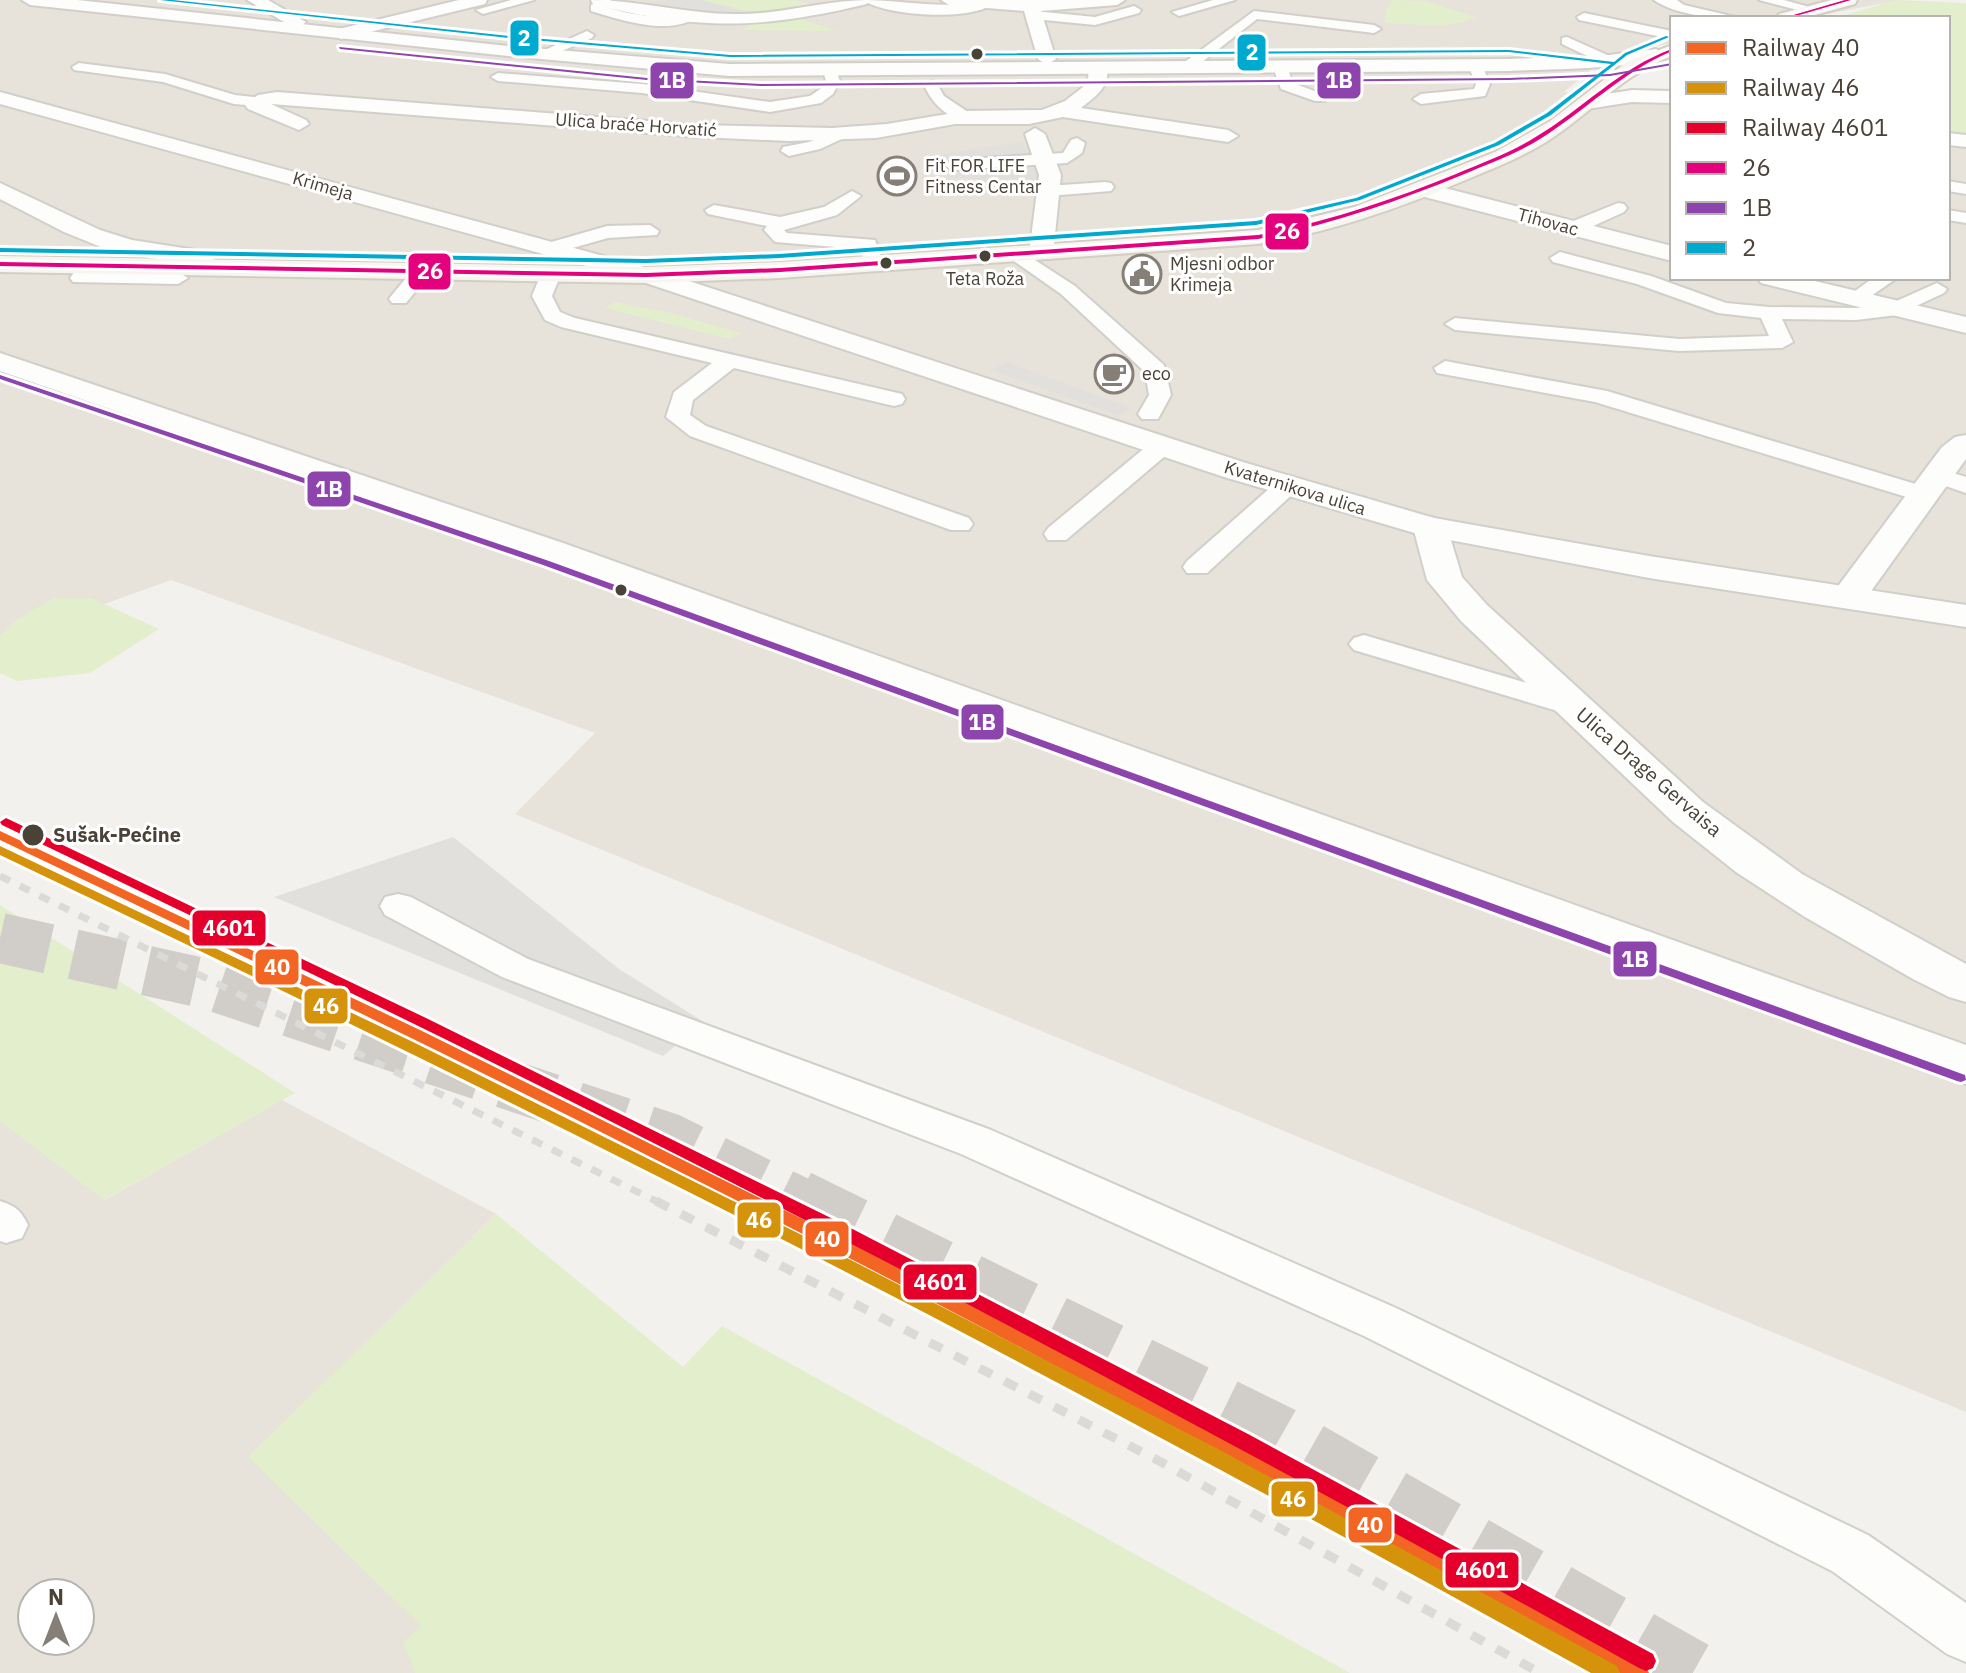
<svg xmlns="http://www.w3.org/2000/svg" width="1966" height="1673" font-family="'IBM Plex Sans',sans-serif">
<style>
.residential{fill:#e7e2da;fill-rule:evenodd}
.green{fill:#e3eecc}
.parking{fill:#e2e0dc}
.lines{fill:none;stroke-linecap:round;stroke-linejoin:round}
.trunk-tunnel-far1{stroke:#d1cec9;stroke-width:50;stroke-dasharray:50 25;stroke-linecap:butt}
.trunk-tunnel{stroke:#d1cec9;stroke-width:63;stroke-dasharray:63 32;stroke-linecap:butt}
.service-casing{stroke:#d1cfca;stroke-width:4}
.minor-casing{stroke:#d1cfca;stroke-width:4}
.tertiary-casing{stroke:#d1cfca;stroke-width:4}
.secondary-casing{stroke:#d3cec3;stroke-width:4}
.service{fill:#fdfdfc;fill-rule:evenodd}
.minor{fill:#fdfdfc;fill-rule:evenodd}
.tertiary{fill:#fdfdfc;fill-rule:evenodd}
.secondary{fill:#f7f5f0;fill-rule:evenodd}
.rail-far1{stroke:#dadad9;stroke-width:7;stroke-dasharray:11 11;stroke-linecap:butt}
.rail{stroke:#dadad9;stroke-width:9;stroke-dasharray:14 14;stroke-linecap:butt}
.bus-1-casing{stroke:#fff;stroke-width:6}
.bus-2-casing{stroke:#fff;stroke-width:6}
.bus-3-casing{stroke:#fff;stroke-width:6}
.bus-1{fill:#e5007d;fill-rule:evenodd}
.bus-2{fill:#8e44ad;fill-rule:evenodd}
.bus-3{fill:#00a9ce;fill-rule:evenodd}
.rail-1-casing{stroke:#fff;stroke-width:6}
.rail-2-casing{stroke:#fff;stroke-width:6}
.rail-3-casing{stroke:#fff;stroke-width:6}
.rail-1{fill:#f26522;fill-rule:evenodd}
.rail-2{fill:#d5920b;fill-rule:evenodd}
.rail-3{fill:#e4002b;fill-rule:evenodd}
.bus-dot{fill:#4b4237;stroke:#fff;stroke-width:3}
.labels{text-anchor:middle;stroke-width:6;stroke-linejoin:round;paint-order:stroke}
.far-street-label{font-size:18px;fill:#4b4237;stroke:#fff}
.far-poi-label{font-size:18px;fill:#4b4237;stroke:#fff;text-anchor:start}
.bus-label{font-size:18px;fill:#4b4237;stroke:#fff}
.street-label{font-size:20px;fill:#4b4237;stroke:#fff}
.stop-label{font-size:20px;font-weight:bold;fill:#4b4237;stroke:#fff;text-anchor:start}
.line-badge{stroke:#fff;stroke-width:3}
.badge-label{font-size:22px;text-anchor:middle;font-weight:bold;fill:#fff}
</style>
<rect width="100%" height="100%" fill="#f3f1ed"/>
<path class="residential" d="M0 0H1901L1805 18H1672V43L1609 55 1564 92 1672 104V278H1948V153L1950 145 1966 147V1412L515 814 595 733 171 580 0 642Z
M282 1100 496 1214 472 1237 556 1673H0V1121L105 1200ZM32 1593H80V1641H32Z"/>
<path class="green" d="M703 0H794L810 4 762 15Z
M1393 0 1425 1 1476 17C1450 30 1413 24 1385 23L1386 9Z
M1896 0 1966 3V137L1948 135V18H1835Z
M795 17 838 31 742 30 757 20Z
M615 302 671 313 741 333 730 339 605 308Z
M53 598H91L159 629 90 673 17 681 0 673V635L18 619Z
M0 905 295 1093 104 1200 0 1121Z
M496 1214 683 1367 722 1326 1350 1673H415L403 1642 421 1626 248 1457Z"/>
<path class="parking" d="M668 0H699L750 13 739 16 640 6Z
M1022 142 1036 163 1039 184 948 177 954 173 928 161 945 154Z
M1006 362 1132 408 1117 415 991 370Z
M453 837 619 969 704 1022 663 1056 274 897Z"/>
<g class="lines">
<path class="trunk-tunnel-far1" d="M0 938 207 984 669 1138 801 1203"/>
<path class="trunk-tunnel" d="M797 1201 1279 1437 1694 1673"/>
<g class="service-casing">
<path id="service" d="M511 0H534L483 14 476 10Z
M600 0H611L606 7C634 16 663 20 691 12L698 16C672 37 620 20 591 11V5Z
M863 0C905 0 943 10 985 1L991 5C968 21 885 16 863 0Z
M1213 0H1235L1179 16 1172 12Z
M1654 0H1677L1684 5 1740 18C1710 18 1676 15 1654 0Z
M1759 0H1784L1820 10 1813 14Z
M1134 6 1141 10 1139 13 1095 25 1034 19 1027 15 1034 11 1095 17Z
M1254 11 1374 25 1381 29 1374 33 1257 19 1192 70H1182V64Z
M1584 13 1672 31V39L1579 20 1577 17Z
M587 31 594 35 592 38 548 57H538L536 54Z
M1567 37 1614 58 1616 61 1609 65 1604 64 1562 44V38Z
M1475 61 1482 65 1490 84 1485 96 1421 104 1413 99 1421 94 1474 89 1476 84 1468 65Z
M79 63 165 74 235 95 263 98 266 101 258 106 234 104 163 82 74 70 72 67Z
M1280 63 1287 67 1293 83 1325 95V101H1315L1281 89 1273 67Z
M830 67 835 68 840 81 833 94 821 103 770 112 642 93 498 81 491 77 498 73 642 84 770 102 810 96 823 87 826 81 823 71Z
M931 81 936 82 944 96 971 114V120C950 123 931 102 924 85Z
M840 129 846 131V137L820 149 789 156 781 151 783 147 809 142Z
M1077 138 1085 143 1082 153 1067 163 952 170 944 165 952 160 1063 153 1071 140Z
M1948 181 1966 184V194L1948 191Z
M1105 182 1111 183 1114 187 1111 191 1048 196 1039 191 1048 186Z
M852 191 861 196 837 215 784 230 787 233 875 240 884 264 881 268H867L860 249 775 242 764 230 767 226 708 214 705 210 714 205 780 217 824 207Z
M1618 203 1624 204 1627 208 1624 212 1580 232H1566L1564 228 1566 224Z
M1948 210 1966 213V223L1948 220Z
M650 225 659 231 657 235 608 238 548 255 538 249 541 245 607 226Z
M1018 249 1075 286 1164 365 1171 395 1158 419H1142L1138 414 1149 395 1145 372 1061 294 1011 259 1008 255 1011 251Z
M1560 252 1651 276 1726 303 1769 307 1856 308 1892 303 1937 283 1947 289 1944 293 1897 315 1856 320 1782 319 1793 342 1782 348 1679 351 1455 330 1445 324 1455 318 1679 339 1769 336 1761 318 1718 313 1637 284 1553 262 1550 258Z
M90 258 100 264 94 272H178L188 278 178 284 73 282 70 278 83 260Z
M422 265 429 267 432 271 429 275 406 303H392L389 299 392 295 415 267Z
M551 268 561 274 552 296 560 312 575 318 902 394 905 399 902 404 894 406 734 368 693 400 690 415 706 426 969 518 973 524 969 530H951L690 436 666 417 674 392 712 363 561 327 545 320 532 296 541 274Z
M1873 278H1897L1861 303H1847L1844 299Z
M1445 361 1607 391 1932 489 1936 494 1932 499 1923 502 1595 402 1437 373 1434 368Z
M1162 439 1171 441 1174 446 1171 451 1066 540H1048L1044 534 1048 528 1153 441Z
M1937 468 1966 477V493L1928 480 1925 475 1928 470Z
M1287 478 1296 481 1300 486 1296 491 1207 573H1187L1183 567 1187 561 1278 481Z
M1364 635 1585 700 1589 707 1585 714 1574 716 1354 650 1349 644 1354 638Z
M398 894 411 897 528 959 991 1130 1396 1308 1868 1535 1966 1603V1662L1947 1654 1832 1571 1364 1336 961 1154 502 977 385 915 380 906 385 897Z
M0 1201C15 1206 21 1210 28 1225L22 1238 6 1243 0 1241Z"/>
</g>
<g class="minor-casing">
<path id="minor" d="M247 0H268L306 22 293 32H281L278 28 284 22Z
M459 0H487L485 4 341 39 332 34 335 30Z
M591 0C641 0 689 15 739 14 784 14 825 0 869 0L867 4C763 29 698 31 593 4Z
M941 0H1125L1117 5 1041 11 1056 59 1047 65 1038 59 1024 11 949 5Z
M1098 62 1107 68C1110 87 1095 97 1081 108L1228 130 1238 136 1228 142 1063 117 1029 124H955L876 138 788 141 699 137 271 104 306 120 309 124 299 130 248 109 245 105 258 95 277 92 699 125 832 128 887 124 966 111 1042 110 1065 101 1083 87 1088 80 1089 68Z
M1632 90 1672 91V103L1632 102 1587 109 1577 103 1587 97Z
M1035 128 1045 134 1061 175 1053 254 1050 259H1032L1029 254 1039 175 1025 134Z
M1948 133 1966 135V147L1948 145Z
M0 183 100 230 132 240 196 250 210 255 220 265 216 270 207 273 183 262 149 258 101 247 64 232 0 199Z
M1425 183 1672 246V261L1417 195 1414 190 1417 185Z
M1757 278H1802L1966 317V333L1761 283Z
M0 353 563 543 1966 1045V1084L539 557 0 371Z
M1966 435V459L1861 605 1848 608 1835 605 1830 597 1942 447 1955 437Z
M1430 517 1442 520 1447 527 1462 577 1487 605 1703 802 1802 874 1966 964V1002L1949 997 1913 979 1805 917 1736 872 1673 822 1461 621 1427 580 1413 527 1418 520Z"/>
</g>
<g class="tertiary-casing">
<path id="tertiary" d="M22 0H77L508 46 729 64 1509 59 1609 55 1656 49 1665 54C1649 70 1537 69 1509 71L729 76 508 56 30 5Z
M0 92 655 270 1246 463 1434 518 1649 556 1966 605V627L1649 578 1418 534 1224 477 637 280 0 104Z"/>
</g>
<g class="secondary-casing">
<path id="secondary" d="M1831 0H1857L1855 4 1804 18H1776L1779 14Z
M1672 45V56C1622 74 1590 115 1546 142 1522 157 1495 168 1468 179 1400 208 1332 232 1258 244L780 278 646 283 0 272V256L646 267 780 262 1258 230 1354 207 1495 152 1550 121 1627 62Z"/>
</g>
<use href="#service" class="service"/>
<use href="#minor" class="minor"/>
<use href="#tertiary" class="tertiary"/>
<use href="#secondary" class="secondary"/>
<path class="rail-far1" d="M0 876 660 1203"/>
<path class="rail" d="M656 1201 1161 1462 1540 1673"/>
<g class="bus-1-casing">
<path id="bus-1" d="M1845 0H1851L1789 18H1783Z
M1672 49V51C1622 72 1585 111 1540 139 1516 154 1488 164 1462 175 1396 202 1329 225 1258 239L780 272 646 277 0 266V262L646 273 780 268 1258 235C1327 222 1392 200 1456 174 1482 163 1510 153 1534 138 1582 110 1619 68 1672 49Z"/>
</g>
<g class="bus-2-casing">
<path id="bus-2" d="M339 47 647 78 761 84 1509 78 1610 74 1672 63V65L1610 76 1509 80 761 86 647 80 340 49Z
M0 375 549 561 1965 1075 1966 1080 1961 1082 1957 1081 543 565 0 379Z"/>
</g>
<g class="bus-3-casing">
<path id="bus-3" d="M160 0H173L509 36 730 55 1509 50 1614 62 1625 53 1666 36 1669 37 1627 55 1551 115 1499 145 1360 200 1256 225 779 258 646 263 0 252V248L646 259 779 254 1256 221 1356 198 1495 143 1547 113 1611 64 1509 52 730 57 509 38Z"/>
</g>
<use href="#bus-1" class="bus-1"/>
<use href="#bus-2" class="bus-2"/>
<use href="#bus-3" class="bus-3"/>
<g class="rail-1-casing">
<path id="rail-1" d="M0 831 420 1030 833 1234 1241 1446 1646 1666 1649 1673H1620C1356 1526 1090 1382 822 1244 550 1104 276 971 0 840Z"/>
</g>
<g class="rail-2-casing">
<path id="rail-2" d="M0 846 413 1042 818 1243 1220 1450 1617 1666 1620 1673H1591C1331 1529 1071 1387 807 1252 540 1115 270 984 0 855Z"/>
</g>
<g class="rail-3-casing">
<path id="rail-3" d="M6 818 426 1018 839 1222 1248 1434 1653 1654 1656 1661 1653 1668 1646 1671 1639 1668C1372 1519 1104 1374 832 1234 558 1092 280 958 2 825L0 822Z"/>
</g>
<use href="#rail-1" class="rail-1"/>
<use href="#rail-2" class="rail-2"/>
<use href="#rail-3" class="rail-3"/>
</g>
<defs>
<g id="stadium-ring" transform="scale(2)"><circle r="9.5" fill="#fff" stroke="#867f77" stroke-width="1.5"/><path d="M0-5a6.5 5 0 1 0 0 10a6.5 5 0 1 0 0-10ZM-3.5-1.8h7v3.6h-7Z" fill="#867f77"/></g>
<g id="civic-ring" transform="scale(2)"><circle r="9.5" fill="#fff" stroke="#867f77" stroke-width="1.5"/><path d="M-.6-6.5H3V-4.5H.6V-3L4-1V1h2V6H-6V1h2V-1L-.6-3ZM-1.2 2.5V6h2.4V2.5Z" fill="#867f77"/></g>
<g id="cafe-ring" transform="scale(2)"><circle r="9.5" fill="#fff" stroke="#867f77" stroke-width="1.5"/><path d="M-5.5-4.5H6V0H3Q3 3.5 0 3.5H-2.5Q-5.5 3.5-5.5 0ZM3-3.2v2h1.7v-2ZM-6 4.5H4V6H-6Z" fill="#867f77"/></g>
</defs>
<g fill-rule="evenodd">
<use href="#stadium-ring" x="897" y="176"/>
<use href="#civic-ring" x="1142" y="274"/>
<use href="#cafe-ring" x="1114" y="374"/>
</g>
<g class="bus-dot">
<circle cx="977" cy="54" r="7"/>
<circle cx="985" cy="256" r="7"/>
<circle cx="886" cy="263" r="7"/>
<circle cx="621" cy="590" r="7"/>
<circle cx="33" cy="835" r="12"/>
</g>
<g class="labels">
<g class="far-street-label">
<text transform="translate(636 125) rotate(4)" y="6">Ulica braće Horvatić</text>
<text transform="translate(323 186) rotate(16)" y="6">Krimeja</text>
<text transform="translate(1548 222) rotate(15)" y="6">Tihovac</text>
<text transform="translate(1295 488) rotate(17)" y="6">Kvaternikova ulica</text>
</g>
<g class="far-poi-label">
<text x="925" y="172">Fit FOR LIFE<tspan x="925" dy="21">Fitness Centar</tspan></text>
<text x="1170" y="270">Mjesni odbor<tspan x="1170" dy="21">Krimeja</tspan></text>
<text x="1142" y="380">eco</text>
</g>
<g class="bus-label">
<text x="985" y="285">Teta Roža</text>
</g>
<g class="street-label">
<text transform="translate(1649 772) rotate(41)" y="7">Ulica Drage Gervaisa</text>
</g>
<g class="stop-label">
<text x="53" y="842">Sušak-Pećine</text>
</g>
</g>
<g class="line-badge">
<rect x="509" y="19" width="31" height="38" rx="8" fill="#00a9ce"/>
<rect x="1236" y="33" width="31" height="39" rx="8" fill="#00a9ce"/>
<rect x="649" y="61" width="46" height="39" rx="8" fill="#8e44ad"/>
<rect x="1316" y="61" width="46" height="39" rx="8" fill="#8e44ad"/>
<rect x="1264" y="212" width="46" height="39" rx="8" fill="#e5007d"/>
<rect x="407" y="252" width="45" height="39" rx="8" fill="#e5007d"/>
<rect x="306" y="470" width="46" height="38" rx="8" fill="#8e44ad"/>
<rect x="960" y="703" width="45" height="38" rx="8" fill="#8e44ad"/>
<rect x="191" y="909" width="76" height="38" rx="8" fill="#e4002b"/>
<rect x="1612" y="940" width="46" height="38" rx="8" fill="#8e44ad"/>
<rect x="254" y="948" width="46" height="38" rx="8" fill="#f26522"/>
<rect x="303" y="987" width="46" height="38" rx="8" fill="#d5920b"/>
<rect x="736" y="1201" width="46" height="38" rx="8" fill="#d5920b"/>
<rect x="804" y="1220" width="46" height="38" rx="8" fill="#f26522"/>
<rect x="902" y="1263" width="76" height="38" rx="8" fill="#e4002b"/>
<rect x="1270" y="1480" width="46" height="38" rx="8" fill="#d5920b"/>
<rect x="1347" y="1506" width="46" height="38" rx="8" fill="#f26522"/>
<rect x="1444" y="1551" width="76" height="38" rx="8" fill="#e4002b"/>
</g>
<g class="badge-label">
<text x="524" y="46">2</text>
<text x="1252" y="60">2</text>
<text x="672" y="88">1B</text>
<text x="1339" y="88">1B</text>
<text x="1287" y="239">26</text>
<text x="430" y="279">26</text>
<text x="329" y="497">1B</text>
<text x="982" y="730">1B</text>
<text x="229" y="936">4601</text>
<text x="1635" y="967">1B</text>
<text x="277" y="975">40</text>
<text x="326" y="1014">46</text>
<text x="759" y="1228">46</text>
<text x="827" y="1247">40</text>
<text x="940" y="1290">4601</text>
<text x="1293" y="1507">46</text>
<text x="1370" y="1533">40</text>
<text x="1482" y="1578">4601</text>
</g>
<rect x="1670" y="16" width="280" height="264" fill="#ffffff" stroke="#b7b3af" stroke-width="2"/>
<rect x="1686" y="42" width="40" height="12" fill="#f26522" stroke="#b7b3af" stroke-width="2"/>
<text x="1742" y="56" font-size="24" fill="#4b4237">Railway 40</text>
<rect x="1686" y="82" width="40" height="12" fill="#d5920b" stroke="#b7b3af" stroke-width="2"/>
<text x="1742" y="96" font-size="24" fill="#4b4237">Railway 46</text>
<rect x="1686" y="122" width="40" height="12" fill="#e4002b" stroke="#b7b3af" stroke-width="2"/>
<text x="1742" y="136" font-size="24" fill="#4b4237">Railway 4601</text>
<rect x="1686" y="162" width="40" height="12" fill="#e5007d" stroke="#b7b3af" stroke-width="2"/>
<text x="1742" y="176" font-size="24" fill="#4b4237">26</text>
<rect x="1686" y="202" width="40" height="12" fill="#8e44ad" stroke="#b7b3af" stroke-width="2"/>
<text x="1742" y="216" font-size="24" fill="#4b4237">1B</text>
<rect x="1686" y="242" width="40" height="12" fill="#00a9ce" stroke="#b7b3af" stroke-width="2"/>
<text x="1742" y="256" font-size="24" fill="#4b4237">2</text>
<g transform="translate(56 1617)"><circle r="38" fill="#ffffff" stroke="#b7b3af" stroke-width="2"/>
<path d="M0-6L14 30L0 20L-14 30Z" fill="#867f77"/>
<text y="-12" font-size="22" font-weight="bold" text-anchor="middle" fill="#4b4237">N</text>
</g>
</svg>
